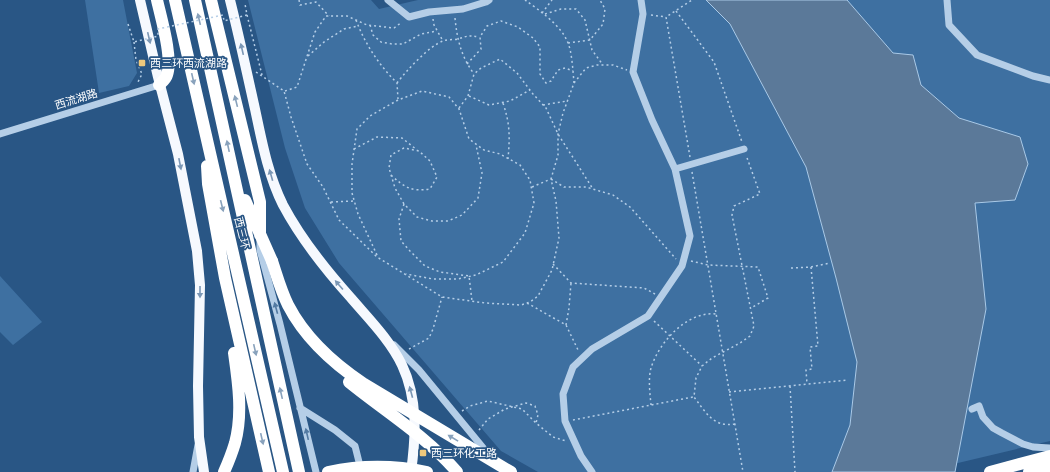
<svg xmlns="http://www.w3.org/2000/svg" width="1050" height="472" font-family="'Noto Sans','Noto Sans SC',sans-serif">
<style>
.green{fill:#3e70a1}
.water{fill:#5b7999;stroke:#a9c9e7}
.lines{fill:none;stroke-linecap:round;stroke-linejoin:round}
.path{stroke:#b5cee7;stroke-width:1.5;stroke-dasharray:2 3;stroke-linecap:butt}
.minor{stroke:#b5cee7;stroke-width:7}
.major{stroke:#f6f9fe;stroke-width:10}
.highway{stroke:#fff;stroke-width:12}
.path-bridge{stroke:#b5cee7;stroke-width:1.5;stroke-dasharray:2 3;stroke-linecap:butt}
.highway-bridge{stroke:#fff;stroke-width:12}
.oneway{fill:#89a2bc}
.oneway2{fill:#7b97b5}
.oneway3{fill:#537aa2}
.poi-dot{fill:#eec87c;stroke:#295685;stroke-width:1.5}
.labels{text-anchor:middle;stroke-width:3.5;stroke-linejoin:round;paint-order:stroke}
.poi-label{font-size:11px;fill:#fff;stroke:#295685;text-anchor:start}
.street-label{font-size:11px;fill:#fff;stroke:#295685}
</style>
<rect width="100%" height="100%" fill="#295685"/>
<path class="green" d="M85 0H123L137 73 129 86 99 93Z
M248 0H371L379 9 418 0H1050V441L920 472H538L501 451 339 263 305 208 285 148Z
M0 276 42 322 13 345 0 332Z"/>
<path class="water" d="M706 0H847L893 53 913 55 921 85 959 118 1020 137 1028 164 1015 200 975 203 986 309 955 472H832L850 425 857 362 836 278 806 167 730 24Z"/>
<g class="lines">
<path class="path" d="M299 0 300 5 316 2 329 16
M525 0C539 10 562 26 568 43 572 52 573 72 574 83
M676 11 714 62 742 142
M542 13 552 0
M545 14 561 9H576L585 20 592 50 603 65
M247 15 262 75
M651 15 666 17
M455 18C457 39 461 56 474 74
M433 19 434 25 443 41
M356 20C365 44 379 65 397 83L398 99
M370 25 373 35 381 42 392 44H403L421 34 437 31
M134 42 136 60 142 74 137 84
M568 43 590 40 603 24 605 9 600 0
M308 56 324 42 344 29 358 26
M467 64 481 49 480 37 487 26 501 21 518 27 533 38 540 47V74L546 83 551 81 558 70 565 68 573 71
M256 72 284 91 291 117 307 164 323 187 339 220 377 257 442 297 485 303 521 305 530 302 538 296 552 270 559 238 556 201 551 179 558 155V134L563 113 574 83 586 68 597 65H613L627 70
M397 83C406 71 429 46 443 41 447 39 453 40 458 39 467 36 469 35 479 37
M285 91 297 87 315 32 326 16H347L367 25 394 28 402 22
M469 96 489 105 510 101 530 90
M503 103C510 124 510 136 508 159
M543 105 567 101
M459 108 468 96 474 74 481 68 500 59 517 73 533 94 546 108 558 134 593 189
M354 149 377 137 402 138 417 150
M690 157 666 17 692 0
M692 172 743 472
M391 175C404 187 411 192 430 189L437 177 430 161 419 151 404 148 391 155 389 168 395 188 404 204 417 217 432 221H448L462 215 478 198 482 173 476 145
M551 179 564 187H586L613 195 630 207 676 259
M532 187 551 179
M331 202 354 201
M404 204 399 219 401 241 410 251 425 266 440 272 469 276 472 301
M377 255 358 214 352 193V164L357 129 370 116 398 100 422 91 449 97 459 109 469 139 484 150 500 154 520 165 530 180 534 203 525 233 503 262 476 275 458 279H433L406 274
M691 261 708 265 758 267 768 298 751 308
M553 264 571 283 644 288 655 294
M811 267 830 263
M791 268 811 267 818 346 810 347 812 369 806 370 807 384
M527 303 566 325 579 352
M654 321 702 366
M566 325 569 308 571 283
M409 349 429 338 433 329 442 297
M790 386 795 472
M729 392 848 380
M651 405C650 394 648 379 651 368 659 342 687 311 716 314
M462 411 470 406 488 401 522 409 536 423 553 437 566 441
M573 420 693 397
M735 424C713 428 705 411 694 397L696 378 702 366 712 358 740 343 750 336 754 326 732 215 734 206 760 194 746 155
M479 430 488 419 505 409 526 403 535 406 538 415 536 423"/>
<path class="minor" d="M388 0 409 17 429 12 463 9 486 2 489 0
M947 0 949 25 977 55 1033 76 1050 80
M0 134 159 85
M675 169 744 149
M260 239V250L280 324 316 472
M394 345 419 370 489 455
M300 408 335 430 355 446 361 470
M972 409 979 406 983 417 993 428 1002 433 1023 444 1033 447 1050 448
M193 472 198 445
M592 472 581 456 565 421 563 394 573 367 592 349 648 316 682 266 690 236 675 169 652 120 633 72 643 14 641 0"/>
<path class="major" d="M140 0 158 77 178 154 197 251 200 285 198 386 199 437 204 472
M230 0C239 36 247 73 255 109 262 142 268 175 283 205 301 239 325 269 351 298 369 319 390 340 402 365 418 399 416 436 411 472"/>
<path class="highway" d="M157 0C161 18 173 58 167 75 166 79 162 82 159 85
M175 0 283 472
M195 0 299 472
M211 0 260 202V235
M207 166 208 184 225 278 269 472
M245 200 272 261
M224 472C228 463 232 453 235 443 243 414 238 381 234 353
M990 472 1050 456
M1029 472 1050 466"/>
<path class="path-bridge" d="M128 24 134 42 158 36V29L223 15 224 21 247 15 245 4"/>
<path class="highway-bridge" d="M272 261C277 276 281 291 288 305 305 338 334 364 364 384L511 472
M349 382C386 412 426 436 457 472
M328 472C361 465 394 465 427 472"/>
</g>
<defs><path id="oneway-solid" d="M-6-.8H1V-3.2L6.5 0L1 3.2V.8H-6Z"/></defs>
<g class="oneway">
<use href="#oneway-solid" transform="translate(199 19) rotate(-103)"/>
<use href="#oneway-solid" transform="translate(193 79) rotate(77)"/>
<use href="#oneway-solid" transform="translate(236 101) rotate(-104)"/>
<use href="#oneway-solid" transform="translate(228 146) rotate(-102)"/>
<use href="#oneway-solid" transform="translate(222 206) rotate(76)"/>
<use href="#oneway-solid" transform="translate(255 350) rotate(77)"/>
<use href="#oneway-solid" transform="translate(281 393) rotate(-103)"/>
<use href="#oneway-solid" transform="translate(453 438) rotate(-149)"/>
<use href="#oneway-solid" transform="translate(262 439) rotate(77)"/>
</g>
<g class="oneway2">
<use href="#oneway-solid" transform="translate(149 38) rotate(77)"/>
<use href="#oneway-solid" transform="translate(242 49) rotate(-103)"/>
<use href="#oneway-solid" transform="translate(180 164) rotate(79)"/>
<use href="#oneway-solid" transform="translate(271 175) rotate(-106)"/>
<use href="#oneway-solid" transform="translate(339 285) rotate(-131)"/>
<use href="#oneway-solid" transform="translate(200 292) rotate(90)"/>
<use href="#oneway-solid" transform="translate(411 392) rotate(-105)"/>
</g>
<g class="oneway3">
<use href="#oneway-solid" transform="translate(276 308) rotate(-105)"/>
<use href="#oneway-solid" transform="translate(307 434) rotate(-103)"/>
</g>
<g class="poi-dot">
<rect x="138" y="59" width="8" height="8" rx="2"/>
<rect x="419" y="449" width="8" height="8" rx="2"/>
</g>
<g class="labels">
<g class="poi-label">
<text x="150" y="67">西三环西流湖路</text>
<text x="431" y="457">西三环化工路</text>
</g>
<g class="street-label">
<text transform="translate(76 99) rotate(-17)" y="4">西流湖路</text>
<text transform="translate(242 233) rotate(76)" y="4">西三环</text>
</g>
</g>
</svg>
